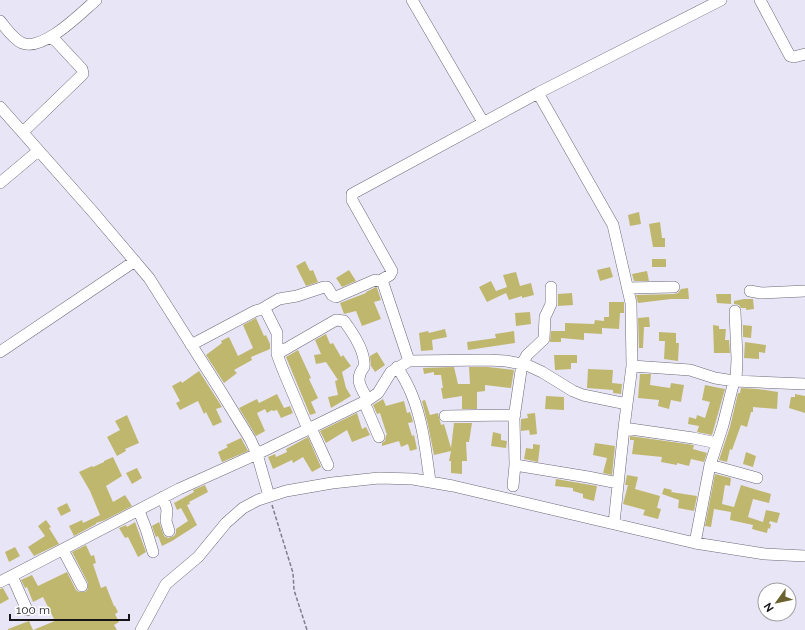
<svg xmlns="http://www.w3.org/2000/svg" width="805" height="630" font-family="Raleway,sans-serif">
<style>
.building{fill:#c0b76f}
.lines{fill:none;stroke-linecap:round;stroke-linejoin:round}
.minor-casing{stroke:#6c6977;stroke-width:12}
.path{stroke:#807e8a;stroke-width:1.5;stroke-dasharray:4 2;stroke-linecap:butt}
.minor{stroke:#fff;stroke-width:11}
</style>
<rect width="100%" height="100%" fill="#e8e5f6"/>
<path class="building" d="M639 212 641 224 630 226 628 215Z
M660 222 662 238H665V247H653L649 224Z
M652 259H666V267H652Z
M305 261 310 271 313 270 318 282 306 286 296 266Z
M610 267 613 277 600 281 597 270Z
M349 270 356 281 342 287 336 278Z
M647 271 649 281H634L632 274Z
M516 272 520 286 531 283 534 295 522 298V296L509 300 506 293 487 302 479 287 491 281 496 291 507 287 503 275Z
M376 287 377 288 381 300 374 302 381 319 362 326 356 311 344 314 340 303 366 293V292Z
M688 288 689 299H671L638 303 636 295 674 294 678 293 681 289Z
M572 293 573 305 558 306V294Z
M716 294H731V304L717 303Z
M744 299H753L754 309 746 310V308H741L739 305 734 304V301Z
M609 302H624V313H620L619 329 602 328V334L584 333V340L561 338V342H550L551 331H565V323L594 324 595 320 604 321V317H609Z
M530 312 531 324 516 326 515 313Z
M649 317 650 327H644L643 348H639L638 318Z
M256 318 264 336 266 335 270 344V349L251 357 252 360 234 370 237 373 224 383 206 355 222 343 221 341 229 337 238 356 253 348 243 325Z
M713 325 719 326V329H726L725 340H729L730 353H714Z
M743 325 752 326 751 338 743 337Z
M445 329 447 337 432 340 433 350 421 351 419 333 428 331 429 333Z
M514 331 515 343 468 350 467 342 496 338 495 334Z
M659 332 676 333V343H679L678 361 664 359 665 341H659Z
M326 334 330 344 333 343 341 357 343 355 351 366 342 372 346 388 351 396 331 408 328 397 338 395 335 381 338 380 326 362 316 364 314 355 321 354 315 340Z
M745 342 766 345 765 353 759 352V359L744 358Z
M298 350 311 378 309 379 318 398 311 402 316 413 310 415 286 357Z
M377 352 385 365 375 372 371 366 370 356Z
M554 355H577V363H571V369L555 370Z
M454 367 458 384H470L469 367H488L514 370 511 388 485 385V391L477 392V409H462V396L443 399 441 388H443L441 375H434V372L424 374 423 368Z
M588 369 613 370 612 383 622 384 621 394 613 393V390L587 388Z
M199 371 222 407 216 409 222 422 213 426 206 412 204 414 198 401 180 410 176 403 180 401 172 386 181 381 182 383Z
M640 374H651L650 385 670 388 671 383 684 385 681 402 671 400 669 409 658 406 659 400 638 398Z
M705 385 725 389 712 435 697 432 699 426 688 424 689 417 696 419 697 415 705 418 710 402 702 400Z
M741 388 758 389 778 392 777 409 753 407V412H751L747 427 741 425 732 450 730 449 727 462 719 460 730 427 738 393H740Z
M277 394 284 408 290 406 293 413 281 418 277 410 273 411 272 410 267 413 265 409 257 413 265 431 256 436 239 408 257 399 259 403Z
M795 394 805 396V413L789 408 791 397H795Z
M546 396 564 397V410L545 409Z
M383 399 386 406 404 401 407 413 410 412 412 418 413 422 408 423 412 436 414 435 417 449 410 451 408 444 401 447 399 441 382 446V443L385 441 386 435H387L380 413 377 414 373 405Z
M425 400 430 415 438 413 441 425 444 424 451 448 454 423H472L469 442H466L467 461H462V474L451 473V461H449L451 451 434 455 428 425 422 401Z
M357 413 362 429 366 427 370 435 352 442 347 430 326 443 320 431Z
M535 413 537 434 530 435 529 430 521 431V419L528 418 527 414Z
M127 415 139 443 125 449 126 451 117 456 107 437 120 430 115 421Z
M493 432 501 434V440L507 441 506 448 491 446Z
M630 436 694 445 693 449 707 453 704 462 691 459 689 466 677 463V465L661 462 662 457 632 454 634 440H630Z
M308 437 321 467 312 472 303 457 293 463 292 460 273 469 268 457 275 454 276 457 287 452 286 449Z
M241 438 248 451 222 462 218 452 228 447 226 445Z
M595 443 615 446 612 475 603 473 607 458 593 455Z
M533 444 540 445 538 462 524 459 526 448 533 449Z
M746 452 756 456 753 467 743 464Z
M113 457 122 476 106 486 113 502 125 495 132 506 105 520 96 523V524L74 536 69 526 82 520 83 523 100 515 90 491 79 472 92 466 93 467 104 462V461Z
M137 468 142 478 132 484 126 473Z
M715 474 731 478 730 486 725 485 722 504 734 507 741 485 771 494 769 503 753 499 748 517 763 522 766 510 780 513 777 523 770 521 769 524H771L770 529 768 528 767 533 752 529 753 525 730 520 731 512 714 509 711 527 705 526Z
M627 475 638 477 635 489 660 496 657 508 661 509 658 519 643 515 645 510 623 504 628 485H625Z
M556 479 597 486 594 501 583 498V494L573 491V488L555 486Z
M205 485 208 492 189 502 190 504 187 505 197 525 172 541 162 546 158 536 156 537 155 535 152 526 159 522 164 536 168 538 174 536 176 533V529L188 521 181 508 177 510 174 503 194 492 193 490Z
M664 488 672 490 671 492 697 496 694 511 678 508 679 500 662 494Z
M67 503 71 511 61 516 57 508Z
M46 520 51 527 49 528 59 544 34 556 28 547 45 536 38 526Z
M135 522 146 552 138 557 128 537 125 538 119 528 126 525 127 527Z
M86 545 91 556 94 555 96 563 93 564 101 588 106 586 114 606H115L118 612 115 614 119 622 114 625 117 630H33L55 621 43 597 33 602 27 587 25 588 21 580 32 575 38 586 67 572 76 590 79 592H85L88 589V583L72 552Z
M15 547 20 556 9 562 5 552Z
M3 588 9 599 0 604V589Z
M29 621 33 630H8V629Z"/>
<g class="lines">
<g class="minor-casing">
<path id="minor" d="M412 0 483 122
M760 0 790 56 794 57 805 54
M0 21C6 28 13 39 22 43 43 52 81 13 96 0
M0 107 93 212 149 278 220 390 250 439 257 454 179 489 0 582
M23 132 83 74 82 69 55 40 49 38
M0 183 38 151
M628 288 674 287
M750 291 761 293 805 291
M260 310 279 299 297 296 324 287H327L332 295 336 297 375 280 383 282
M735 311 737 359 736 381
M191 345 255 311 263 309 266 311 277 333V354L283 370 308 429
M0 352 135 261
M277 354 336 320 344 321C353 333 366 352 364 367 354 379 361 388 368 400
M409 361 383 283V279L390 275 392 271 352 200V194L538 93
M632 366 690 370 715 378 734 381 805 384
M397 367C403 376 408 385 412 395 423 422 426 453 430 481
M364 402 379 437
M445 416 515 415
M311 428 328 465
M624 428 627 404
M515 465 588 477 618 483
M710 465 757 478
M513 486 515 465 514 418 522 364 527 355 544 339 545 317 551 304V287
M269 496 257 454 368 400 378 393 391 372 409 361 488 360 506 361 527 365 542 372 573 391 583 395 627 404 632 366 631 303 613 225 538 93 721 0
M163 497 167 510 166 521 169 531
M139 511 146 529 153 552
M614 523 624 428 693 438 717 443
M695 543 710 465 723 425 734 381
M63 550 82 586
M12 576 27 610
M141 630 166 584 198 557 226 523 243 508 258 500 286 491 332 483 379 478 413 479 453 486 695 543 765 554 805 556"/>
</g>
<path class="path" d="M272 505 293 573 294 590 307 630"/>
<use href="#minor" class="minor"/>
</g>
<g transform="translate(777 602) rotate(237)"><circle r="19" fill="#ffffff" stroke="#a1a1a3"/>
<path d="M0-3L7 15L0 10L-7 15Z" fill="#6a6330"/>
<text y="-6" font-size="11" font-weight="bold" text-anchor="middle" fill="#151419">N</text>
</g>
<path d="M10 614v6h119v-6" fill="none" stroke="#151419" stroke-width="2"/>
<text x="16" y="614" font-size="12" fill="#151419" stroke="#ffffff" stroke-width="3" paint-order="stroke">100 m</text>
</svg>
